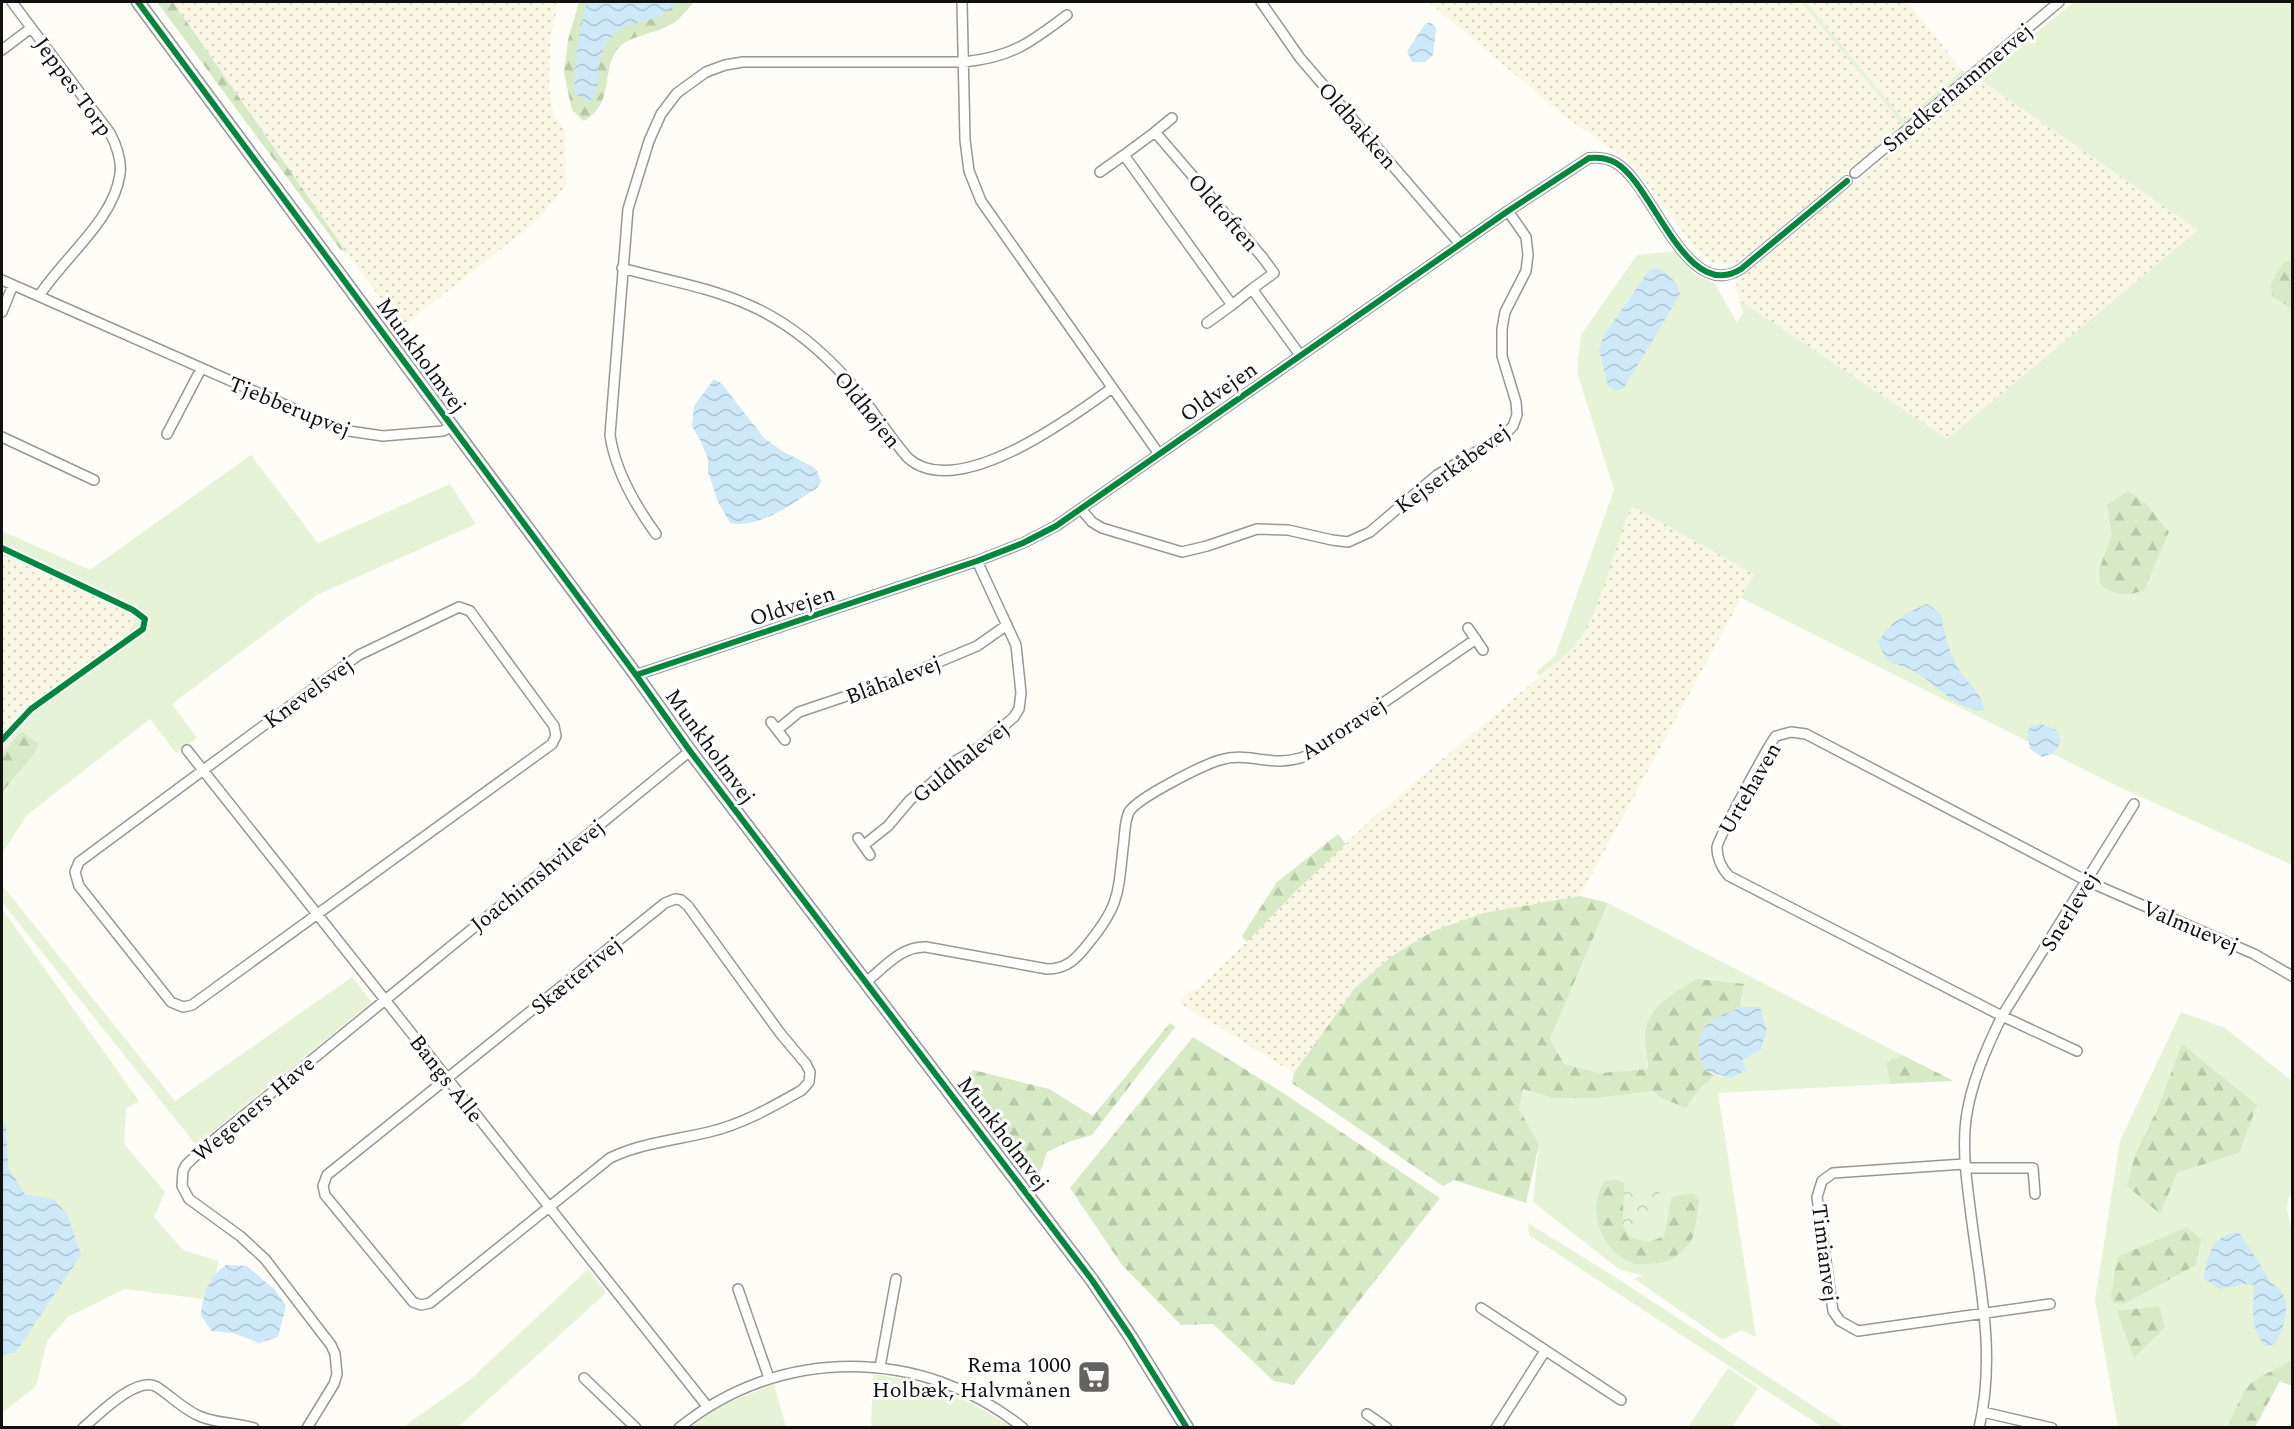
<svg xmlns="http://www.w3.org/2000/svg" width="2294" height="1429" font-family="Spectral,serif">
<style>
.farmland{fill:url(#farmland-dots)}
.grass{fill:#e7f3d7;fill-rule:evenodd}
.forest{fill:url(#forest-firs)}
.park{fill:url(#park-crowns)}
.water{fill:url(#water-waves)}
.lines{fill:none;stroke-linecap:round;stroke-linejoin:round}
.minor-casing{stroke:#979795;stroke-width:12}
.tertiary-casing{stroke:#979795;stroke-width:15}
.minor{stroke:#fffffe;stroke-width:9}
.tertiary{stroke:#fffffe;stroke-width:12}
.cycleway-casing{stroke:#fff;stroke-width:10}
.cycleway{stroke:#00873e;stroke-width:6}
.labels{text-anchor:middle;stroke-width:6;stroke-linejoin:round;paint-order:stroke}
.street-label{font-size:22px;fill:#111;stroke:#fff}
.poi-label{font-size:22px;fill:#111;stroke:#fff;text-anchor:end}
</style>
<defs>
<pattern id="farmland-dots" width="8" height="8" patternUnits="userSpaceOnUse" patternTransform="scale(1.5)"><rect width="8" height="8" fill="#f9f7e4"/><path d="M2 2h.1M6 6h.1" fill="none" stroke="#d4d3c3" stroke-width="1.8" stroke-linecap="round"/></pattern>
<pattern id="forest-firs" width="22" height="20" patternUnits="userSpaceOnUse" patternTransform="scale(1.5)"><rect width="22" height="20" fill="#d8eac5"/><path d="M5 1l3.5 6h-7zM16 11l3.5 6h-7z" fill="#b8c8a8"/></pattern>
<pattern id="park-crowns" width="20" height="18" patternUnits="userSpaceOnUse" patternTransform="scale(1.5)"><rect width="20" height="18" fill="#e7f3d7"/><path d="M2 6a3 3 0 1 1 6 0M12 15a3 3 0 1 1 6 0" fill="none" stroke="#c5cfb8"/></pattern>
<pattern id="water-waves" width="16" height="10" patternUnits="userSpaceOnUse" patternTransform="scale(1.5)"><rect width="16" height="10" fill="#cde8f7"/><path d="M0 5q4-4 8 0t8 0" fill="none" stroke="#afc6d3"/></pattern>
</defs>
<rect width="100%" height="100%" fill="#fdfcf7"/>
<path class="farmland" d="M173 2H558L550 42 549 88 554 116 565 130 566 185 539 219 402 327 347 253Z
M1429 2H1801L1903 125 1740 261 1726 265 1710 262 1695 248 1636 169 1625 158 1563 115Z
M1806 2H1908L1962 70 1904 120Z
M1979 79 2198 230 1947 439 1739 300 1736 282Z
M1631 505 1754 574 1580 896 1484 913 1433 931 1392 956 1355 988 1294 1073 1180 1003 1189 991 1197 989 1247 942 1295 892 1375 816 1568 653Z
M2 555 88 593 132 616 134 624 121 640 21 715 2 738Z"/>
<path class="grass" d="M1801 2H1806L1904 120 1962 70 1965 74 1903 125Z
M2074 2H2292V865L2119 787 1741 598 1754 574 1632 506C1612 549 1602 619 1568 653 1559 662 1548 669 1539 676L1536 672 1555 656 1614 490 1577 372 1581 335 1637 255 1675 251 1694 273 1715 284 1737 323 1743 313 1739 300 1947 439 2198 230 1979 79Z
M251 455 318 543 450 484 476 524 317 595 172 704 197 738 176 753 150 719 27 815 2 854V792L33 756 39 744 21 731 2 754V738L39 697 121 640 134 624 132 616 88 593 2 555V531L90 570Z
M2 885 175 1101 352 977 372 1002 196 1145 2 902Z
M1608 903 1902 1055 1886 1063 1890 1084 1718 1093 1756 1337 1741 1330 1723 1340 1633 1278 1644 1276 1619 1269 1533 1202 1539 1144 1519 1109 1523 1089 1552 1098H1598L1653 1091 1661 1098 1686 1108 1701 1087 1716 1075 1723 1077 1746 1070 1741 1060 1760 1051 1767 1031 1760 1007H1740L1744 984 1645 1035 1648 1069 1599 1073 1564 1064 1550 1039Z
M2 909 139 1101 126 1109 124 1144 165 1192 154 1217 183 1250 218 1261 217 1271 202 1299 125 1289 68 1317 47 1341 36 1386 2 1413Z
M2181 1012 2225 1028 2292 1081V1193L2288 1199 2287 1210 2292 1232V1360L2260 1377 2246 1387 2229 1422V1427H2118L2095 1300 2120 1141ZM2158 1108 2239 1153 2177 1173 2136 1152Z
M1528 1223 1615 1277 1845 1427H1822L1529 1235Z
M588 1269 606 1293 458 1427H403L471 1379Z
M1728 1368 1758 1388 1732 1427H1688Z
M873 1374C925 1381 969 1398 1011 1427H871Z
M774 1384 786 1427 689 1428 724 1404Z"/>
<path class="forest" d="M157 2H173L347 253 340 249Z
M579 2H694C688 8 682 17 675 22 657 35 624 34 614 54 602 79 613 103 584 121L572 110 564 73 568 40Z
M2292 261V308L2272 297 2271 283 2284 262Z
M2128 491 2147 505 2169 532 2144 590C2129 597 2111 595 2100 584L2099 570 2112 535 2107 505Z
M21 731 39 744 33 756 2 792V754Z
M1338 834 1346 844 1295 892 1247 942 1242 936 1277 882Z
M1580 896 1608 903 1550 1039 1564 1064 1599 1073 1648 1069C1648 1058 1645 1047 1645 1036 1646 1006 1675 993 1697 979L1744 984 1740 1007 1709 1022 1705 1071 1716 1075 1701 1087 1686 1108 1661 1098 1653 1091 1598 1098H1552L1523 1089 1519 1109 1539 1144 1526 1203 1454 1180 1443 1186 1292 1083 1294 1073 1355 988 1392 956 1433 931 1484 913Z
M1170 1023 1175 1027 1092 1135 1068 1142 1047 1152 1039 1175 968 1078 973 1070 1049 1089 1093 1116Z
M1193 1037 1280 1091 1440 1198 1293 1385 1274 1381 1213 1324 1181 1325 1122 1265 1070 1188Z
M2182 1044 2257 1105 2239 1153 2177 1173 2160 1214 2127 1186 2136 1152 2158 1108Z
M1902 1055 1952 1080V1081L1890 1084 1886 1063Z
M1616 1179 1624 1183 1623 1226 1631 1238 1649 1242 1664 1236 1672 1197 1693 1193 1699 1201C1697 1210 1696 1234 1691 1241 1687 1247 1677 1256 1671 1260 1667 1263 1639 1265 1635 1264 1601 1252 1585 1210 1605 1181Z
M2187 1227 2201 1239 2196 1265 2124 1304 2114 1303 2111 1296 2117 1257Z
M2159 1306 2165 1327 2134 1358 2117 1311Z
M2292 1360V1386L2280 1381 2255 1427H2229V1422L2246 1387 2260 1377Z"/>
<path class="park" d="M1654 1175 1663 1177 1653 1222 1623 1226 1624 1186 1648 1189 1652 1184Z"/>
<path class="water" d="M587 2H676C655 30 626 15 609 40 606 44 602 51 601 57 596 70 603 99 585 102L583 96H575C573 63 579 33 587 2Z
M1426 23H1431L1436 28 1433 55 1425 62H1412L1407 51Z
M1656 268C1669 272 1677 282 1680 295L1623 389 1615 391 1608 386 1599 349 1604 335 1648 272Z
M714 379 721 383 764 438 782 451 813 467 817 471 821 481 817 488C792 503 761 529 730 523L718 502 708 472V459L701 442 692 426 694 406Z
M1927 604 1941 614C1944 633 1949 652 1958 668 1967 683 1983 693 1984 711 1951 708 1939 685 1912 670 1906 666 1897 666 1890 662 1885 658 1881 648 1878 642 1889 623 1906 612 1927 604Z
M2041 724 2056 730 2061 741 2054 753 2042 757 2030 749 2027 732 2032 725Z
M1740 1007H1760L1767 1031 1760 1051 1742 1060 1746 1070 1731 1078 1705 1071C1697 1056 1695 1033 1710 1022 1717 1016 1731 1012 1740 1007Z
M2 1124H6L8 1167 25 1194 55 1200 68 1216 81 1255 16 1352 2 1355Z
M2238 1232C2250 1247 2259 1263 2269 1280 2272 1285 2279 1287 2282 1293 2291 1310 2283 1327 2276 1343L2266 1347C2248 1325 2254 1312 2254 1285L2245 1284 2220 1289 2203 1278C2210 1254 2210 1236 2238 1232Z
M226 1265 247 1266 275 1290 286 1306 278 1337 259 1343 233 1333 212 1331 201 1316C202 1296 209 1276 226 1265Z"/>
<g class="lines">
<g class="minor-casing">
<path id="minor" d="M12 2 110 133C116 144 122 161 120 174 114 220 63 258 39 296
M962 2 965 140 969 171 981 201 1159 454
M1261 2 1300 58 1460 244
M2 50 31 28
M1155 132 1172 118
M1100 172 1124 155
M1855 173 2059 2
M622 268C665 280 709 287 749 305 786 321 820 349 847 379 870 404 886 433 908 458 957 502 1071 418 1112 388
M2 280 342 430 383 436 443 431 452 426
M1252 289 1232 305 1124 155 1155 132 1263 258 1274 273 1252 289 1300 355
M2 312 13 285
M1207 323 1232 305
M167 434 201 369
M2 437 94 480
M1081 509 1092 522 1102 528 1182 552 1207 546 1257 529 1288 530 1332 540 1348 542 1370 532 1437 475 1503 436 1513 426 1517 415 1516 402 1502 356V329L1505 312 1526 271 1528 255 1526 237 1508 211
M656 534C635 505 615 470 610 435L628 209 649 141 661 114 677 93 706 72 725 65 743 62H964C1012 57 1030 43 1067 15
M459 607 470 611 554 726 556 736 552 744 192 1005 183 1007 171 1002 79 886 75 872 79 862 359 655Z
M1468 628 1483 650
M636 675 977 561 1023 543 1056 526 1508 211 1589 158C1599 157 1608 158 1616 163 1653 184 1686 304 1741 269L1847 181
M771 722 785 740
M777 730 799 712 903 677 977 646 1007 625
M187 750 707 1406
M858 838 870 855
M864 845 888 826 910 800 933 782 952 763 978 748 1014 717 1019 709 1021 693 1016 645 977 561
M675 899 681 900 688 906 780 1033 806 1064 810 1072 809 1082 802 1090C772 1107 743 1124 709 1132 676 1140 641 1143 610 1158L430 1303 421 1305 413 1302 325 1195 323 1186 327 1175 665 903Z
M866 982C885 967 901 946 926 947L1047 969C1067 969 1076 959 1088 944 1119 906 1118 895 1123 848 1125 837 1124 822 1129 812 1137 798 1203 765 1220 760 1250 751 1272 769 1306 756L1476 639
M2077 1051 2002 1016 1729 876C1722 869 1717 858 1717 847 1718 839 1769 744 1776 736L1791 732 1806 734 2087 881 2254 954 2292 976
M1964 1164 1833 1173 1822 1181 1817 1197 1833 1311 1840 1321 1858 1331 2050 1304
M1965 1168H2033L2035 1194
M738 1289 769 1378
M1481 1308 1621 1400
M880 1367 896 1279
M584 1378 636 1428
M1983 1412 2052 1428
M1367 1414 1387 1428
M83 1428C98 1415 137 1375 157 1387 171 1396 183 1409 199 1416 217 1424 236 1422 254 1428
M307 1428 334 1384 337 1374 335 1354 331 1345 265 1259 240 1236 189 1199 182 1186 183 1171 186 1165 204 1148 690 751
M679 1428C779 1346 922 1346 1023 1428
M1496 1428 1545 1351
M1979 1428C1996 1356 1980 1286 1971 1215 1967 1183 1962 1151 1966 1119 1971 1083 1986 1049 2002 1016L2134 804"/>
</g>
<g class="tertiary-casing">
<path id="tertiary" d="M138 2 636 675 690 751 1092 1280 1130 1336 1187 1428"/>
</g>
<use href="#minor" class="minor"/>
<use href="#tertiary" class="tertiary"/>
<g class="cycleway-casing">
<path id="cycleway" d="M138 2 636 675 690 751 1092 1280 1130 1336 1187 1428
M2 548 133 610 145 619 143 629 31 709 2 740
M636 675 977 561 1023 543 1056 526 1508 211 1589 158C1599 157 1608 158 1616 163 1653 184 1686 304 1741 269L1847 181"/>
</g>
<use href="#cycleway" class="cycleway"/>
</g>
<defs>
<g id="supermarket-square" transform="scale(1.725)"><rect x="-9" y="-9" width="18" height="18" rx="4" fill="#646362" stroke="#fff"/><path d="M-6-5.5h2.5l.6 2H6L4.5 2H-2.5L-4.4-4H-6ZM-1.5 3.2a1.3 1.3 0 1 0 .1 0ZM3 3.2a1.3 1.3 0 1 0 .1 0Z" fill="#fff"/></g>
</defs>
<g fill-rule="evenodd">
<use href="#supermarket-square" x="1094" y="1377"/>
</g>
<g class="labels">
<g class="street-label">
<text transform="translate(74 86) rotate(54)" y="8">Jeppes Torp</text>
<text transform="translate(1957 87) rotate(-40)" y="8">Snedkerhammervej</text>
<text transform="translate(1358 125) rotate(49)" y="8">Oldbakken</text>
<text transform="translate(1224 212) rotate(49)" y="8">Oldtoften</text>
<text transform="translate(422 355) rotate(54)" y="8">Munkholmvej</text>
<text transform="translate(1218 391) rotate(-35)" y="8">Oldvejen</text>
<text transform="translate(290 406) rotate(22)" y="8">Tjebberupvej</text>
<text transform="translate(868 409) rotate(51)" y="8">Oldhøjen</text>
<text transform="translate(1452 468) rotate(-36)" y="8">Kejserkåbevej</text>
<text transform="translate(792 605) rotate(-18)" y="8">Oldvejen</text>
<text transform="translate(893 679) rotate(-21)" y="8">Blåhalevej</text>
<text transform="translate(308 692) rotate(-36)" y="8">Knevelsvej</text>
<text transform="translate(1343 728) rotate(-33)" y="8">Auroravej</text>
<text transform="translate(711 746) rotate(54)" y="8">Munkholmvej</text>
<text transform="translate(960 761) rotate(-39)" y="8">Guldhalevej</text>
<text transform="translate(1749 788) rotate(-60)" y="8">Urtehaven</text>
<text transform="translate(537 875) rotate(-39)" y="8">Joachimshvilevej</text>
<text transform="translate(2069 911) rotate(-58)" y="8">Snerlevej</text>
<text transform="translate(2191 926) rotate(23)" y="8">Valmuevej</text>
<text transform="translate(576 975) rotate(-39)" y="8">Skætterivej</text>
<text transform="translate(447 1078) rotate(52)" y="8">Bangs Alle</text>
<text transform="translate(253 1108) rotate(-40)" y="8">Wegeners Have</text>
<text transform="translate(1004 1133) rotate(53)" y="8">Munkholmvej</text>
<text transform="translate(1826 1253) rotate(83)" y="8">Timianvej</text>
</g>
<g class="poi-label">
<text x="1071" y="1372">Rema 1000<tspan x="1071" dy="25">Holbæk, Halvmånen</tspan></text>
</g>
</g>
<rect width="2294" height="1429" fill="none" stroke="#111111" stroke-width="6"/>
</svg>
